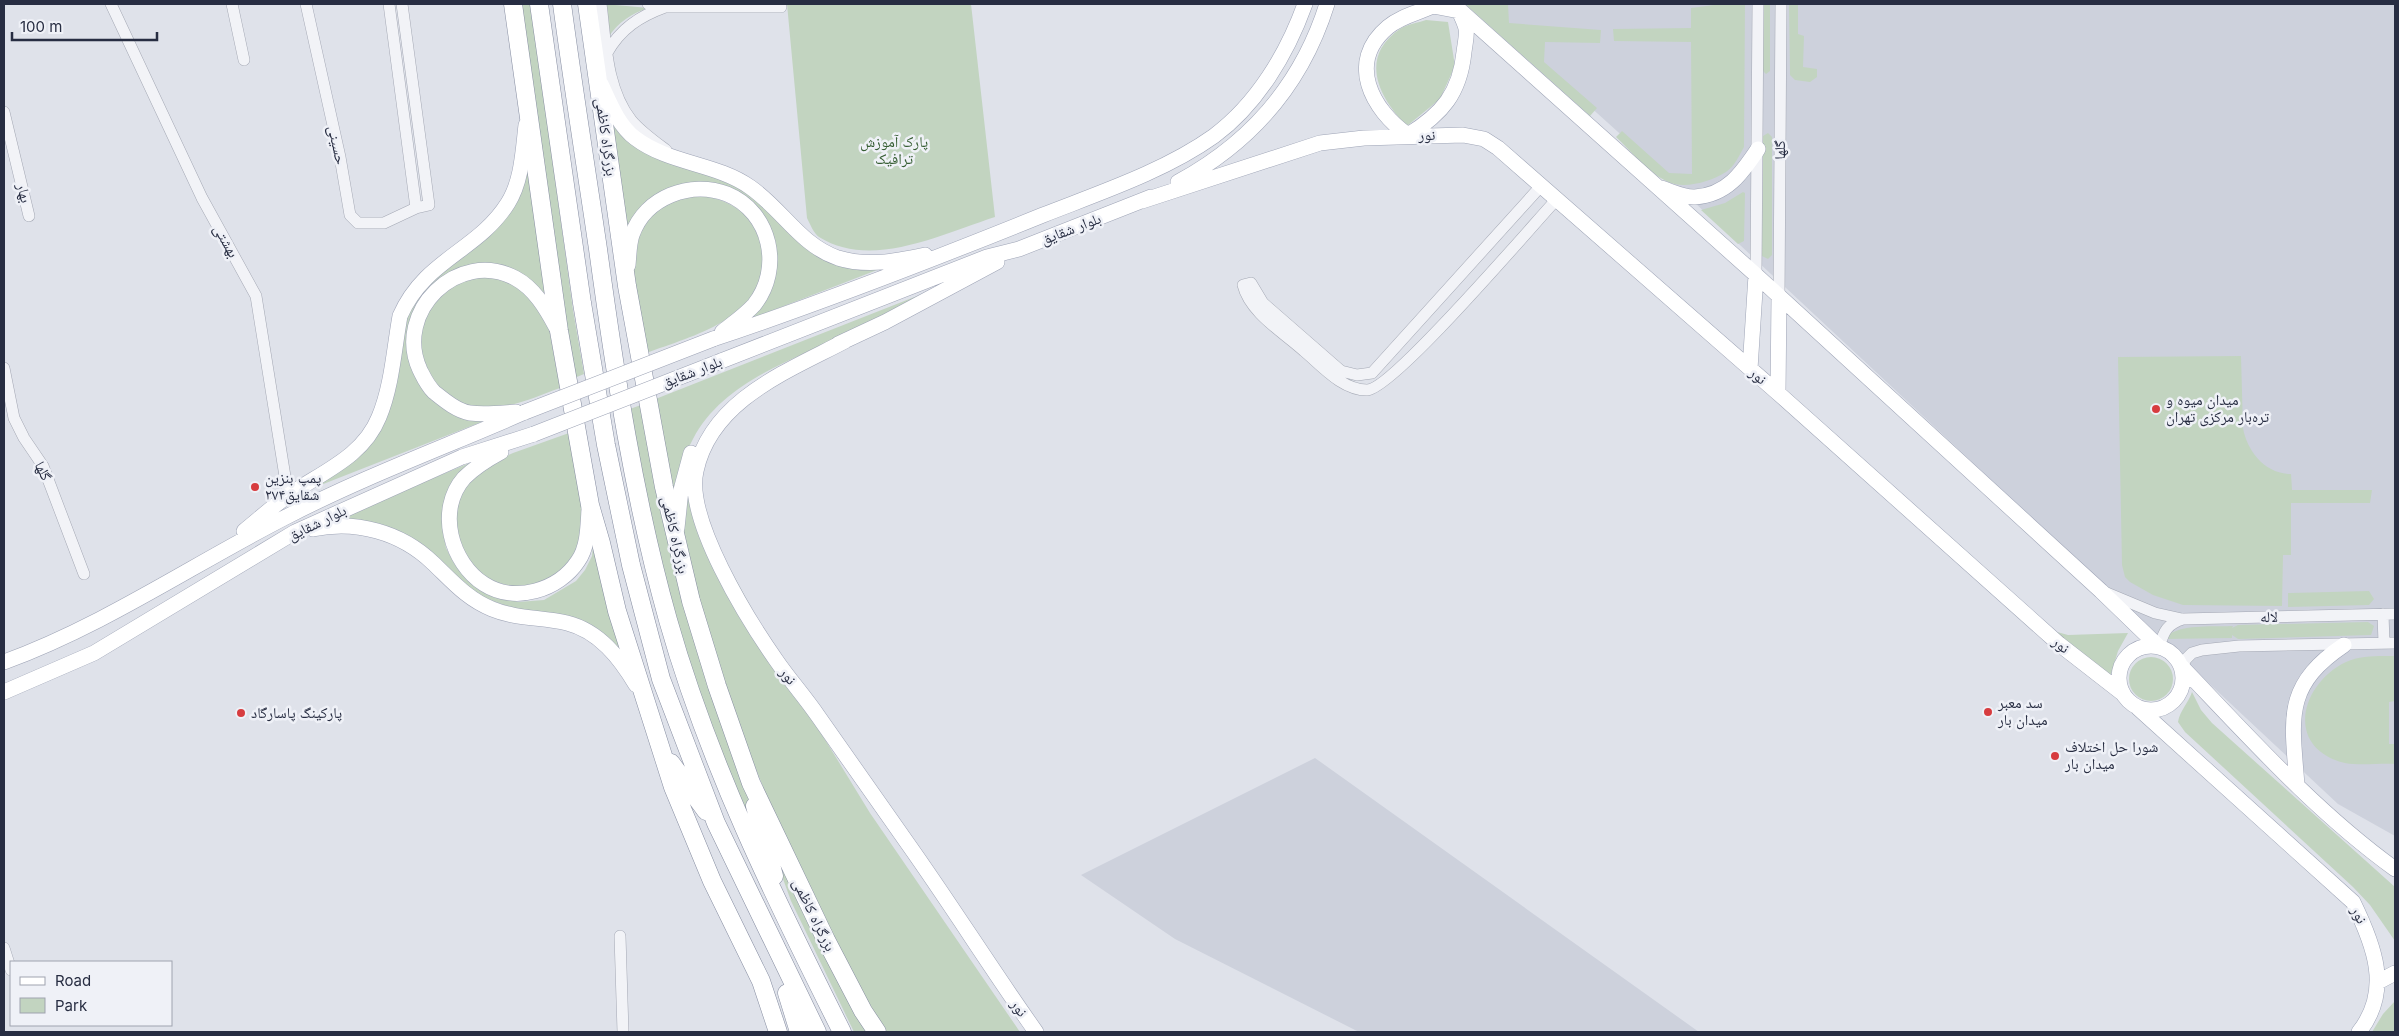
<svg xmlns="http://www.w3.org/2000/svg" width="2399" height="1036" font-family="Inter,'Noto Naskh Arabic',sans-serif">
<style>
.built{fill:#cdd1dc}
.green{fill:#c2d4c0}
.lines{fill:none;stroke-linecap:round;stroke-linejoin:round}
.minor-casing{stroke:#a4a8b4;stroke-width:12}
.major-casing{stroke:#9ea4b6;stroke-width:16}
.highway-casing{stroke:#868da1;stroke-width:19}
.minor{stroke:#f2f3f7;stroke-width:11}
.major{stroke:#fff;stroke-width:15}
.highway{stroke:#fff;stroke-width:18}
.major-bridge-casing{stroke:#9ea4b6;stroke-width:16;stroke-linecap:butt}
.major-bridge{stroke:#fff;stroke-width:15}
.poi-dot{fill:#d73c3f;stroke:#eff1f7;stroke-width:2}
.labels{text-anchor:middle;stroke-width:5;stroke-linejoin:round;paint-order:stroke}
.street-label{font-size:15px;fill:#272d42;stroke:#eff1f7}
.park-label{font-size:15px;fill:#365e33;stroke:#eff1f7}
.poi-label{font-size:15px;fill:#272d42;stroke:#eff1f7;text-anchor:start}
</style>
<rect width="100%" height="100%" fill="#dfe2ea"/>
<path class="built" d="M1476 4H2395V836L2338 804 1648 159Z
M1315 758 1699 1032H1359L1175 939 1081 875Z"/>
<path class="green" d="M519 4H531L573 310 584 374 572 379Z
M604 4 649 8C632 13 618 22 608 38Z
M787 4H971L995 217C942 234 871 270 819 237 814 234 810 224 807 218Z
M1465 4H1508L1509 23 1601 30 1600 43 1545 42 1544 62 1597 108 1590 116Z
M1722 4H1745L1744 147C1739 156 1734 167 1726 172 1710 182 1683 190 1666 181 1647 172 1631 151 1616 137L1622 131 1669 173 1692 174 1691 42 1614 41 1613 29 1691 28V8Z
M1763 4H1770V71L1766 74 1763 71Z
M1789 4H1798V34L1804 36 1803 67 1817 69V77L1810 82 1795 80 1790 75Z
M1426 20 1448 22 1455 66 1440 99 1407 126C1379 98 1358 57 1400 29 1407 24 1418 23 1426 20Z
M609 111 650 155 665 162 725 179 752 194 803 245 890 265 740 323 770 292 761 214 683 185 626 238Z
M1768 133 1772 137V255L1768 259 1762 256 1763 136Z
M527 162 546 295 538 287 518 272 438 281 428 289 420 301 421 387C445 414 454 414 489 419L308 490 360 456 404 319 419 292 496 228 516 204 525 181Z
M1743 192 1745 193 1744 241 1738 244 1701 210 1725 203Z
M699 195C725 199 750 210 759 237 782 313 701 333 646 353 638 305 613 230 669 201 678 197 690 197 699 195Z
M474 278H492L510 282 537 303 549 328 560 388C535 397 510 409 483 408 409 404 393 301 474 278Z
M945 285C914 301 882 318 850 333 795 359 723 381 693 439 679 464 678 492 675 520L653 400Z
M2241 356 2243 428C2247 451 2265 474 2291 474L2292 490H2372L2370 503H2291V555H2283L2282 606 2183 605 2153 595 2130 582 2125 577 2122 565 2118 357Z
M641 405 766 862C732 778 695 693 672 605 655 541 643 475 630 409Z
M728 408 690 496 810 715 870 813 1020 1032H887L860 994 767 797 731 706 682 541 691 463Z
M569 433 585 523 576 557 562 572 539 584 515 587 487 580 464 555 455 529V514L464 487 483 467 513 453Z
M479 459 461 475 444 536 446 548 455 565 464 576 487 592 518 602 544 600 576 581 585 570 592 556 594 536 626 660 612 642 481 597 417 542 401 532 366 521H340L338 518Z
M2369 591 2374 599 2369 605 2288 607V593H2290Z
M2368 622 2374 626 2371 635 2238 639 2232 635V629V638L2164 639C2176 623 2215 627 2233 626L2232 628 2238 625Z
M2050 630 2068 635 2128 633 2118 651 2110 677Z
M2395 656V701L2389 702V744H2395V764C2380 763 2360 766 2345 763 2284 748 2300 684 2346 662 2361 655 2379 656 2395 656Z
M2129 679a22 22 0 1 1 44 0a22 22 0 1 1-44 0Z
M2192 692 2201 710 2212 723 2395 887V941L2370 905 2353 887 2185 732 2178 722C2180 710 2188 704 2192 692Z
M769 840 868 1032H854L791 901Z
M2395 1001V1032H2372L2383 1014Z"/>
<g class="lines">
<g class="minor-casing">
<path id="minor" d="M111 4 202 198 256 296 288 495
M232 4 244 60
M306 4 340 157 350 215 358 223H384L416 208
M389 4 416 208 429 205 402 4
M601 4C606 42 606 88 631 120 640 131 654 141 666 150
M648 4 667 7H781
M607 53C620 29 640 16 665 7
M4 112 29 216
M1541 186 1372 373 1357 375 1341 371 1263 303 1251 283 1243 285C1250 313 1283 332 1304 351 1322 366 1342 390 1367 390 1392 390 1531 227 1556 200
M1756 275 1758 4
M1779 297 1781 4
M4 368 14 418 24 438 43 466 84 574
M2107 593 2155 613 2182 619
M2383 614 2384 643
M2159 647C2164 631 2167 624 2183 619L2395 614
M2182 667 2186 659 2192 653 2202 650 2239 646 2395 643
M620 936 623 1032
M4 948 11 970"/>
</g>
<g class="major-casing">
<path id="major" d="M1453 4 1756 275 2101 591 2159 647
M1433 6 1459 11C1469 32 1467 30 1464 52 1460 93 1442 114 1408 135 1372 110 1346 62 1388 27 1401 16 1418 13 1433 6Z
M601 84C610 103 618 125 635 138 669 164 716 163 750 187 782 209 800 245 838 258 867 267 896 261 925 255
M1178 182C1252 142 1302 84 1327 4
M1661 188C1671 191 1685 198 1695 197 1727 195 1742 173 1758 149
M1142 201 1320 143 1364 138 1463 135 1484 139 1498 148 1778 393 2059 644 2122 693
M628 265C629 255 629 244 632 235 645 197 691 180 727 194 771 212 783 269 754 305 745 315 732 324 722 332
M713 339C824 302 934 259 1043 215 1099 193 1165 171 1214 136 1257 104 1287 54 1305 4
M845 341C788 371 711 400 696 471 685 519 748 620 776 660 789 679 805 697 818 716 848 758 878 801 908 844 952 906 992 970 1036 1032
M838 344 885 322 997 262
M721 361 987 257 1019 249 1151 197
M1750 369 1756 275
M1778 393 1779 297
M516 412C501 413 485 415 470 413 457 411 444 400 434 392 427 385 424 378 420 370 393 312 458 248 515 278 534 288 546 308 556 327
M501 452C488 459 475 467 464 478 436 510 451 563 484 584 515 604 559 590 578 561 588 547 588 526 589 509
M677 528 681 490 691 453
M313 529C356 520 401 532 433 563 452 581 467 599 492 609 516 619 542 617 567 623 599 631 620 658 636 685
M244 531C259 519 273 506 289 495 322 472 363 457 379 417 392 386 394 349 400 316 425 259 478 251 508 203 522 181 523 150 526 125
M2119 678a32 32 0 1 1 64 0a32 32 0 1 1-64 0Z
M4 662C103 626 192 565 286 517 363 477 445 447 525 412
M2182 667C2249 737 2316 812 2395 869
M4 692 94 653 295 532 462 457 534 434
M2138 708 2353 902C2374 945 2392 990 2359 1032
M2297 785C2292 719 2283 686 2344 645
M2378 982 2395 973"/>
</g>
<g class="highway-casing">
<path id="highway" d="M513 4 559 331 590 505 601 543 617 611 673 787 712 881 761 981 778 1032
M539 4 582 303 606 445 631 565 661 679 716 823 817 1032
M562 4C573 86 586 168 598 249 615 374 634 499 668 620 709 765 775 899 842 1032
M587 4 627 286 664 487 691 601 717 686 751 783 826 940 863 1011 877 1032
M671 763 706 811
M755 806 774 876
M787 993 799 1032"/>
</g>
<use href="#minor" class="minor"/>
<use href="#major" class="major"/>
<use href="#highway" class="highway"/>
<g class="major-bridge-casing">
<path id="major-bridge" d="M525 412 713 339
M534 434 721 361"/>
</g>
<use href="#major-bridge" class="major-bridge"/>
</g>
<g class="poi-dot">
<circle cx="2156" cy="409" r="5"/>
<circle cx="255" cy="487" r="5"/>
<circle cx="1988" cy="712" r="5"/>
<circle cx="241" cy="713" r="5"/>
<circle cx="2055" cy="756" r="5"/>
</g>
<g class="labels">
<g class="street-label">
<text x="1427" y="140">نور</text>
<text transform="translate(606 137) rotate(82)" y="5">بزرگراه کاظمی</text>
<text transform="translate(337 145) rotate(78)" y="5">حسینی</text>
<text transform="translate(1780 150) rotate(-90)" y="5">گلها</text>
<text transform="translate(24 193) rotate(76)" y="5">بهار</text>
<text transform="translate(1071 229) rotate(-21)" y="5">بلوار شقایق</text>
<text transform="translate(226 241) rotate(61)" y="5">بهشتی</text>
<text transform="translate(692 372) rotate(-21)" y="5">بلوار شقایق</text>
<text transform="translate(1758 376) rotate(41)" y="5">نور</text>
<text transform="translate(43 471) rotate(64)" y="5">گلها</text>
<text transform="translate(317 523) rotate(-26)" y="5">بلوار شقایق</text>
<text transform="translate(675 535) rotate(77)" y="5">بزرگراه کاظمی</text>
<text transform="translate(2269 617) rotate(-1)" y="5">لاله</text>
<text transform="translate(2061 645) rotate(39)" y="5">نور</text>
<text transform="translate(788 676) rotate(51)" y="5">نور</text>
<text transform="translate(814 915) rotate(64)" y="5">بزرگراه کاظمی</text>
<text transform="translate(2359 915) rotate(62)" y="5">نور</text>
<text transform="translate(1019 1008) rotate(55)" y="5">نور</text>
</g>
<g class="park-label">
<text x="894" y="147">پارک آموزش<tspan x="894" dy="17">ترافیک</tspan></text>
</g>
<g class="poi-label">
<text x="2166" y="405">میدان میوه و<tspan x="2166" dy="17">تره‌بار مرکزی تهران</tspan></text>
<text x="265" y="483">پمپ بنزین<tspan x="265" dy="17">۲۷۴شقایق</tspan></text>
<text x="1998" y="708">سد معبر<tspan x="1998" dy="17">میدان بار</tspan></text>
<text x="251" y="718">پارکینگ پاسارگاد</text>
<text x="2065" y="752">شورا حل اختلاف<tspan x="2065" dy="17">میدان بار</tspan></text>
</g>
</g>
<rect width="2399" height="1036" fill="none" stroke="#272d42" stroke-width="10"/>
<rect x="10" y="961" width="162" height="65" fill="#eff1f7" stroke="#9fa3af"/>
<rect x="20" y="977" width="25" height="8" fill="#ffffff" stroke="#9fa3af"/>
<text x="55" y="986" font-size="15" fill="#272d42">Road</text>
<rect x="20" y="998" width="25" height="15" fill="#c2d4c0" stroke="#9fa3af"/>
<text x="55" y="1011" font-size="15" fill="#272d42">Park</text>
<path d="M12 32v8h145v-8" fill="none" stroke="#272d42" stroke-width="2.5"/>
<text x="20" y="32" font-size="15" fill="#272d42" stroke="#eff1f7" stroke-width="4" paint-order="stroke">100 m</text>
</svg>
